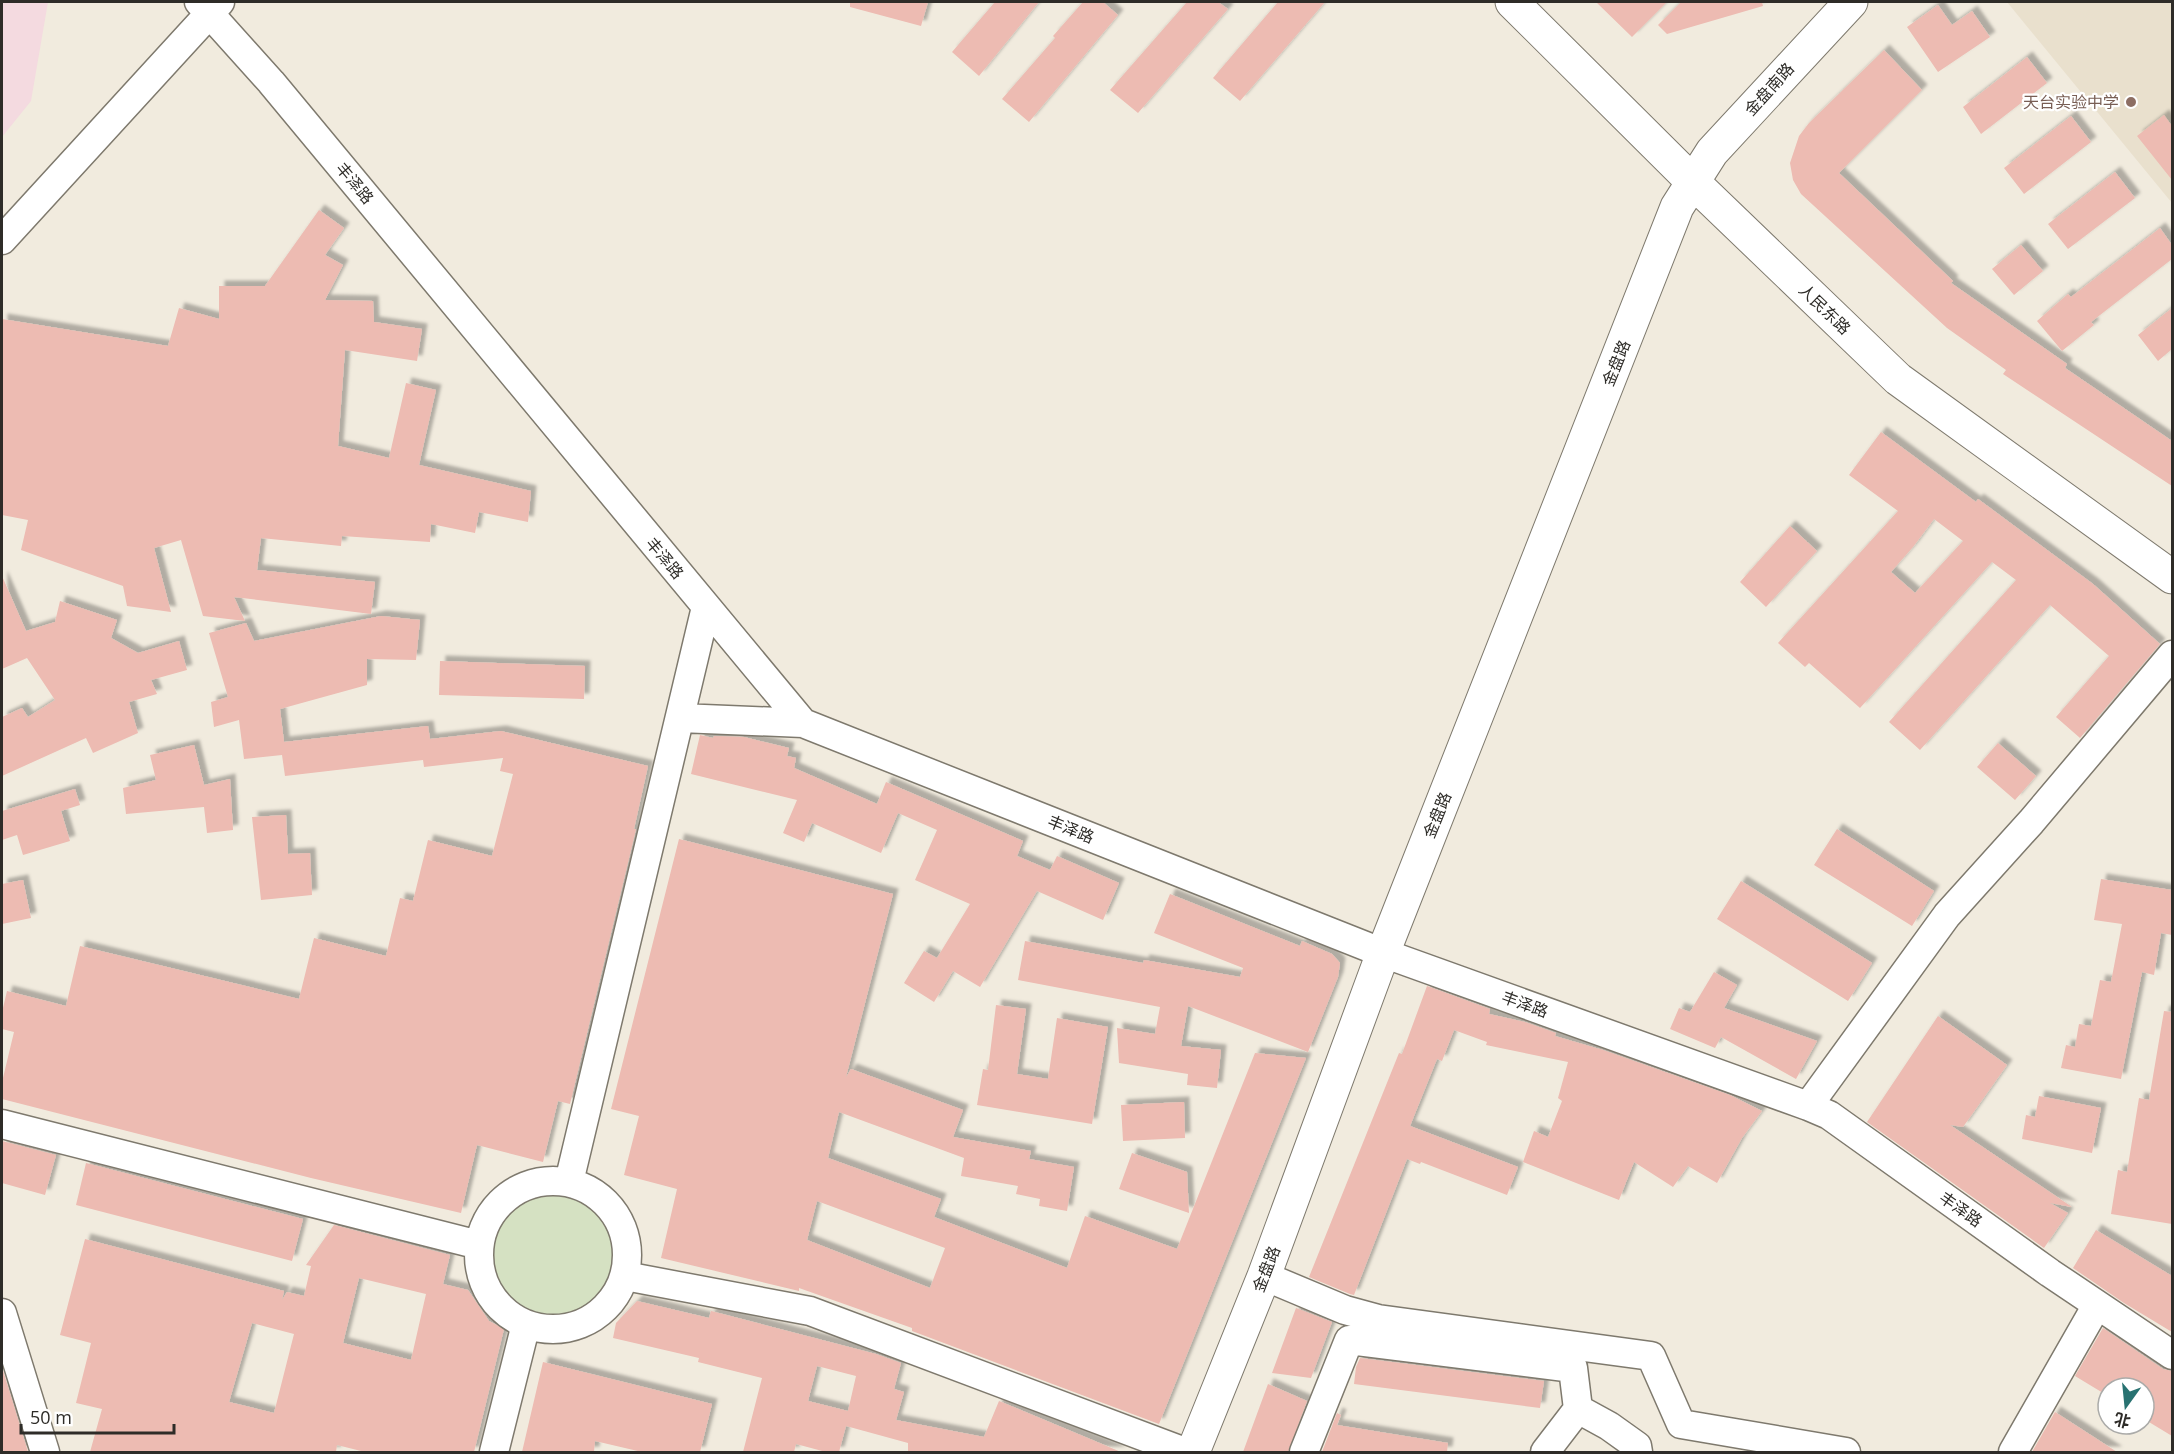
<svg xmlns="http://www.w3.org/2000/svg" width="2174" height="1454" font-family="'Open Sans','Noto Sans SC',sans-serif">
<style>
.built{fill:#e9e0cd}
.industrial{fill:#f4dae0}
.green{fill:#d5e1c2}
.building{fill:#edbbb2;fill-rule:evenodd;filter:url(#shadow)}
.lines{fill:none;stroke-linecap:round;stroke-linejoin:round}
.minor-casing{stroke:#7e796d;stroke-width:31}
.major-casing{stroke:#7e796d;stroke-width:35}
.minor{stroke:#fff;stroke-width:28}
.major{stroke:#fff;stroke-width:33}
.education-dot{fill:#8d6e63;stroke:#fff;stroke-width:2}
.labels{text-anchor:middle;stroke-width:4.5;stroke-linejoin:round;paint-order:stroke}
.street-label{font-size:16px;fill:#2e2c28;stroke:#fff}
.education-label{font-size:16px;fill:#785e54;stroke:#fff;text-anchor:end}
</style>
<defs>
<filter id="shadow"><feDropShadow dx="5.5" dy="-5.5" stdDeviation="1.5" flood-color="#0004"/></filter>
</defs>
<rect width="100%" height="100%" fill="#f1ebde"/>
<path class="built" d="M2007 2H2172V203Z"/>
<path class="industrial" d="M2 2H48L31 101 2 137Z"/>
<path class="green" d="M479 1255a74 74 0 1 1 148 0a74 74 0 1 1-148 0Z"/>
<path class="building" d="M850 2H928L921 26 850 7Z
M995 2H1039L979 76 952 52Z
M1083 2H1103L1118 15 1029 122 1002 99 1055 38 1053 36Z
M1187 2H1218L1228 9 1138 113 1110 90Z
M1278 2H1325L1240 101 1213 78Z
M1596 2H1667L1632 37Z
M1681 2H1762L1763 6 1667 34 1658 25Z
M1938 5 1952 25 1972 11 1990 37 1938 72 1907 27Z
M1884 50 1922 90 1839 173 1953 281 1951 283 2067 364 2065 368 2172 441V486L2003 374 2006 370 1947 328 1801 194 1793 180 1790 163 1799 136 1809 123Z
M2027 57 2047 83 1981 134 1963 107Z
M2164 115 2172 126V180L2137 136Z
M2071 116 2091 142 2024 194 2004 168Z
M2115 172 2135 198 2068 249 2048 224Z
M319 210 344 228 325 255 343 265 325 300 373 301 374 322 422 329 417 361 345 350 338 446 389 458 406 383 436 390 419 465 531 491 528 522 479 512 475 533 431 524 430 542 342 536 341 546 261 538 257 570 375 582 371 614 234 597 245 621 203 616 181 540 154 548 171 612 127 606 123 586 21 550 28 520 2 515V319L168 346 179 308 219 319V286H265Z
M2160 228 2172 245V259L2091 322 2094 325 2062 351 2037 321 2068 294 2071 297Z
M2021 245 2043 271 2014 295 1992 269Z
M2172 308V349L2158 361 2138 335Z
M1881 432 1976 502 1978 499 2093 584 2160 644 2080 738 2056 717 2109 656 2050 605 1920 750 1889 722 2016 580 1992 562 1860 708 1809 663 1805 667 1778 643 1898 511 1849 475ZM1934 519 1963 541 1915 593 1891 572 1913 547Z
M1790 526 1817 551 1766 607 1740 582Z
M2 576 26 631 55 622 60 601 117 620 111 638 138 653 179 641 187 670 151 680 157 694 129 702 138 733 93 753 86 738 2 776V717L22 708 28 717 55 700 27 658 2 669Z
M381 616 420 620 416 660 367 659V685L280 709 284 742 428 726 430 739 501 731 648 766 634 829H636L570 1104 558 1101 543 1162 477 1145 461 1213 311 1178 2 1099V1082L14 1032 2 1029V1012L7 991 66 1006 80 946 299 999 314 938 386 956 400 898 413 901 428 840 492 856 513 774 500 771 503 758 424 767 423 760 285 776 282 755 244 759 239 720 214 727 211 702 228 697 209 633 246 623 254 641Z
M440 661 585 666 584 699 439 695Z
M700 735 713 738 714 736 744 737 789 748 787 756 796 758 794 768 877 804 886 782 1023 841 1017 856 1050 870 1057 856 1119 883 1103 920 1037 891 980 987 953 971 934 1002 904 983 924 951 937 958 970 904 915 880 937 830 898 813 881 853 812 823 804 842 783 833 797 800 691 774Z
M1998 743 2036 776 2015 800 1977 767Z
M194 745 204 785 230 779 233 830 207 833 204 807 126 814 123 788 156 780 150 755Z
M75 789 80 805 61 811 70 841 23 855 17 835 2 840V811Z
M286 815 288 854 310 853 312 895 261 900 252 817Z
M1837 829 1934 891 1912 926 1814 865Z
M679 839 893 894 846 1077 851 1069 963 1110 953 1137 1031 1151 1029 1159 1074 1167 1067 1211 1039 1206 1040 1199 1016 1194 1018 1186 961 1176 964 1158 839 1112 828 1158 941 1199 934 1217 1067 1268 1085 1216 1177 1249 1255 1053 1306 1058 1159 1424 912 1331V1328L799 1288V1291L661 1258 677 1189 624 1175 639 1116 611 1109ZM817 1201 945 1248 930 1288 807 1240Z
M2101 879 2172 890V935L2161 933 2154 975 2142 972 2121 1079 2061 1068 2066 1045 2075 1047 2079 1024 2091 1026 2100 980 2111 982 2122 924 2094 920Z
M23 880 31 918 2 924V884Z
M1741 881 1872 963 1848 1001 1717 919Z
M1170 894 1300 946 1302 941 1332 954 1340 963 1338 977 1308 1052 1188 1006 1181 1046 1221 1050 1217 1088 1187 1085 1188 1074 1119 1063 1117 1028 1155 1034 1160 1007 1018 980 1025 941 1143 963 1144 960 1240 977 1243 968 1154 933Z
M1714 972 1737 985 1724 1008 1817 1041 1796 1079 1721 1037 1715 1048 1670 1029 1679 1008 1690 1012Z
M1427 986 1490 1009 1489 1014 1525 1022 1556 1033 1555 1036 1603 1050 1730 1095 1762 1111 1742 1138 1717 1183 1688 1166 1673 1187 1634 1162 1619 1200 1523 1162 1534 1131 1548 1137 1562 1101 1558 1098 1568 1062 1486 1045 1487 1042 1454 1030 1442 1061 1437 1059 1410 1126 1518 1167 1507 1195 1421 1162 1420 1164 1407 1159 1354 1295 1350 1294 1309 1277 1399 1053 1402 1054Z
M996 1005 1026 1009 1017 1074 1048 1079 1057 1018 1108 1027 1092 1124 977 1105 983 1069 988 1070Z
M2164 1011 2172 1012V1224L2111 1214 2118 1170 2127 1172 2139 1098 2149 1100Z
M1938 1016 2007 1065 1963 1127 1950 1125 2072 1207 2050 1203 2068 1213 2044 1248 1867 1122Z
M2039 1096 2101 1108 2092 1153 2022 1139 2026 1115 2035 1117Z
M1184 1102 1185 1138 1123 1141 1121 1105Z
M2 1141 56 1155 45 1195 2 1183Z
M1132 1153 1187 1172 1189 1213 1119 1189Z
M86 1163 303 1219 292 1261 76 1205Z
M334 1225 450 1255 443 1284 468 1290 489 1321 504 1329 474 1452H365L337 1445 336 1452H90L102 1409 76 1403 91 1343 60 1335 85 1239 284 1291 282 1300 287 1292 304 1296 311 1266 306 1265ZM359 1278 426 1294 411 1360 343 1343ZM252 1323 294 1334 274 1413 229 1402Z
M2096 1230 2172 1276V1332L2124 1303 2073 1268Z
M637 1301 709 1318 711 1311 876 1354 901 1363 894 1389 904 1392 896 1420 984 1437 999 1401 1121 1452H908V1443L846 1426 839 1452H826L796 1444 794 1452H743L762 1378 698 1362 699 1358 613 1338 616 1323ZM817 1366 856 1376 848 1411 808 1401Z
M1296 1308 1332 1322 1311 1378 1272 1373Z
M2103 1328 2163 1369 2172 1371V1436L2144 1419V1388H2108V1396L2075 1376Z
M1360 1358 1544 1381 1540 1408 1354 1384 1356 1367Z
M543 1362 712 1404 700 1452H642L595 1441 594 1452H522Z
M2 1367 28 1452H2Z
M1268 1384 1307 1401 1288 1452H1243Z
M2055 1412 2117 1452H2032Z
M1337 1413 1341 1415 1337 1425 1448 1443 1447 1452H1322Z"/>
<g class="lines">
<g class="minor-casing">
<path id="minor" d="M199 2 271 82 803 723 1383 953 1808 1106 1829 1115 2050 1273 2172 1355
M2 240 220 2
M680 718 803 723
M1808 1106 1947 915 2031 822 2172 655
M2 1124 479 1245
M479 1255a74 74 0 1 1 148 0a74 74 0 1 1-148 0Z
M569 1182 706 607
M625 1276 810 1311 1185 1452
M1264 1276 1345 1310 1378 1319 1651 1356 1681 1424 1846 1452
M2 1313 45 1452
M494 1452 526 1324
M1304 1452 1349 1340 1573 1368 1578 1409
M1545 1452 1578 1409 1609 1426 1637 1446 1638 1452
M2013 1452 2097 1305"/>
</g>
<g class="major-casing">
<path id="major" d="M1512 2 1692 181 1898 379 2172 577
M1193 1452 1264 1276 1383 953 1677 207 1712 152 1851 2"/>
</g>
<use href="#minor" class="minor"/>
<use href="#major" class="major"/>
</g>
<circle class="education-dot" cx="2131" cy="102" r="6"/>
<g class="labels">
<g class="street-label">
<text transform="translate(1769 89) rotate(-48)" y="6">金盘南路</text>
<text transform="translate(355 183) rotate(50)" y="6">丰泽路</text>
<text transform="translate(1825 309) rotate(44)" y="6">人民东路</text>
<text transform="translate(1616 363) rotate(-68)" y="6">金盘路</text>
<text transform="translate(665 558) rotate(50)" y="6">丰泽路</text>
<text transform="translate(1437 815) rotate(-68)" y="6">金盘路</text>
<text transform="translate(1071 829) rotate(22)" y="6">丰泽路</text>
<text transform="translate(1525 1004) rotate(20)" y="6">丰泽路</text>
<text transform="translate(1961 1209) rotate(35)" y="6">丰泽路</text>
<text transform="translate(1266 1269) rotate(-69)" y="6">金盘路</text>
</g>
<g class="education-label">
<text x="2119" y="108">天台实验中学</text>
</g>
</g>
<rect width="2174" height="1454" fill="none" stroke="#2e2c28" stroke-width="6"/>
<g transform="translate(2126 1406) rotate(195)"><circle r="28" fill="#ffffff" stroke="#ababa9" stroke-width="1.5"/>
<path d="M0-4.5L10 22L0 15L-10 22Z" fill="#287271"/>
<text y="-9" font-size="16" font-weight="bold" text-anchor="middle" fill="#2e2c28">北</text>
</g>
<path d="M21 1424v9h153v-9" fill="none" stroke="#2e2c28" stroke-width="3"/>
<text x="30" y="1424" font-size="18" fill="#2e2c28" stroke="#ffffff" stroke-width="4.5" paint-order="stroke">50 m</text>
</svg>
